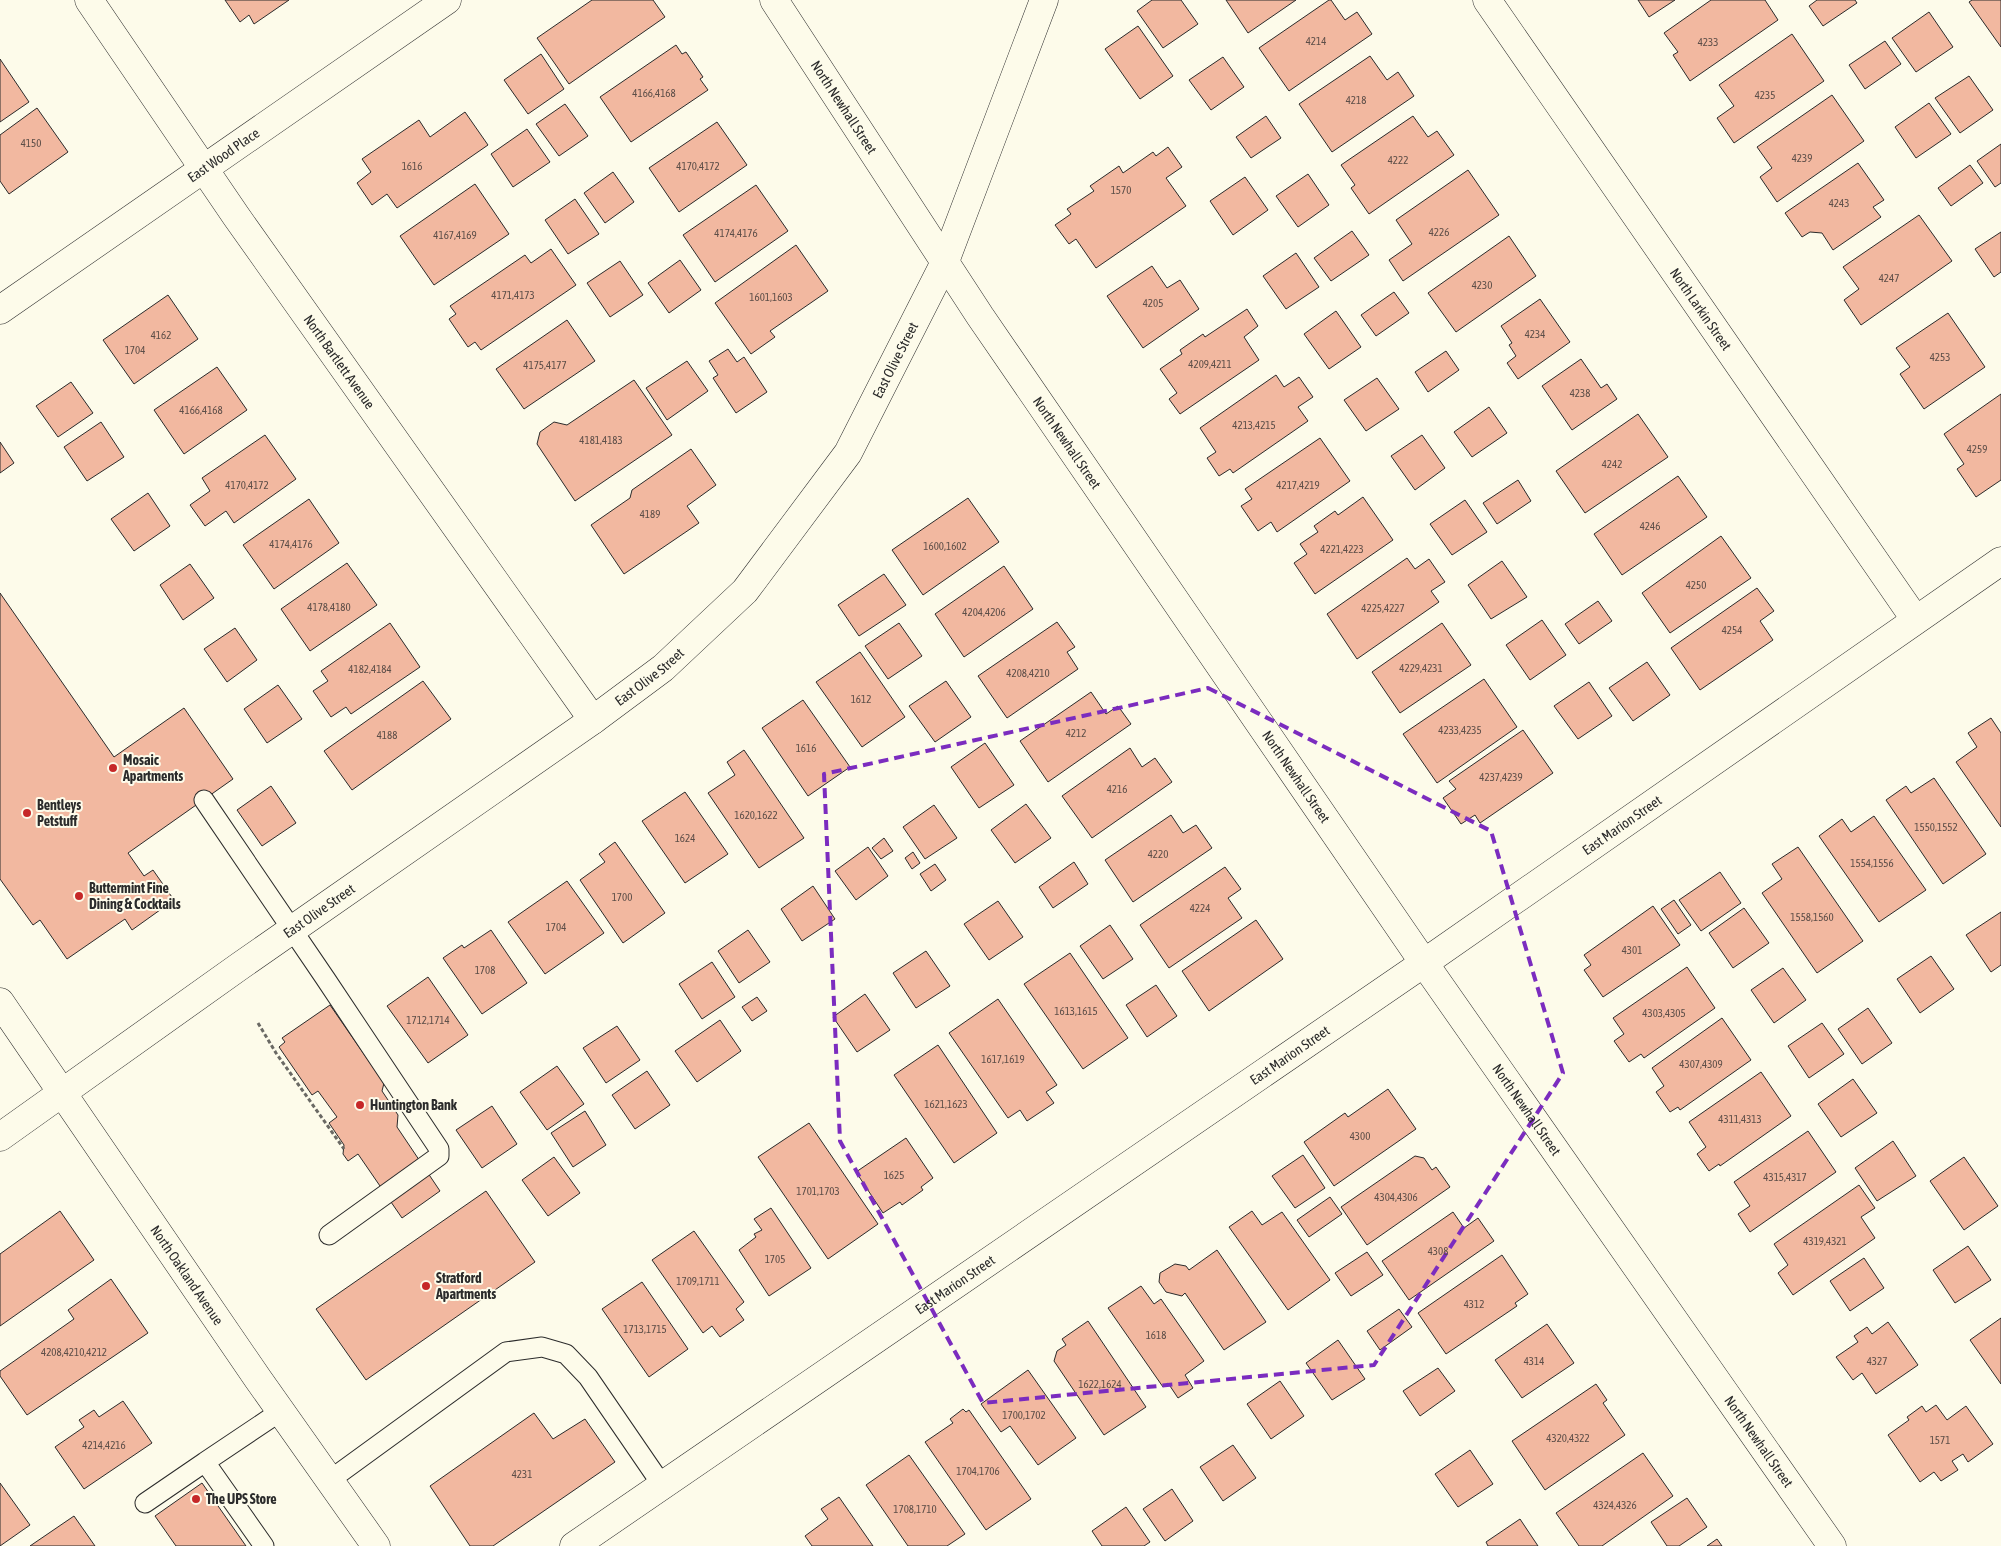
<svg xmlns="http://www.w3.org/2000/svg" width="2001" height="1546" font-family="'Asap Condensed',sans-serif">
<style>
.building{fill:#f2b8a0;stroke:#2b2b2b}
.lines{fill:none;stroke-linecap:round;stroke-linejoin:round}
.lane-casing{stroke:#2b2b2b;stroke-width:21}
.street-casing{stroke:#2b2b2b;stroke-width:29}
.secondary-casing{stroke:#2b2b2b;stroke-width:29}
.path{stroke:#6a6964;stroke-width:3;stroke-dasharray:4 2.5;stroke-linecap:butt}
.lane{stroke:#fdfbea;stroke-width:19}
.street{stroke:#fdfbea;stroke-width:28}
.secondary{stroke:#fdfbea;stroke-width:28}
.marked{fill:none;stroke:#7b2cbf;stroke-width:4;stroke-dasharray:10 6;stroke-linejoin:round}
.poi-dot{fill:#c62828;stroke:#fdfbea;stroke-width:2}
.labels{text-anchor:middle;stroke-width:4;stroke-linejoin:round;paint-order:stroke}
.number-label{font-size:11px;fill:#5d4e48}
.street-label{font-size:14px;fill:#2b2b2b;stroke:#fdfbea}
.poi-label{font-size:14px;font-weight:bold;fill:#2b2b2b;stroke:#fdfbea;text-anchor:start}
</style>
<rect width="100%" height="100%" fill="#fdfbea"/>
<path class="building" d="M225 0H289L254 24 249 15 240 22Z
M592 0H653L665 17 569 84 537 38Z
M1152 0H1181L1198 24 1163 48 1137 11Z
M1226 0H1296L1248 33Z
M1329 0H1331L1345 20 1357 12 1372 34 1289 91 1259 48Z
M1638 0H1675L1649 17Z
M1711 0H1765L1778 20 1690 81 1673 55 1678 52 1664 33Z
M1817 0H1855L1857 3 1823 26 1809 6Z
M1972 0H2001V47L1969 2Z
M1929 12 1953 47 1916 72 1892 38Z
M1138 26 1173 76 1140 99 1105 49Z
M1792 34 1824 81 1734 143 1717 118 1734 106 1719 85Z
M1885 41 1901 64 1865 89 1849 65Z
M676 45 682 54 686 52 703 77 700 79 708 90 631 142 600 97Z
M541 54 564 89 528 114 504 80Z
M1370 56 1387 80 1398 72 1414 96 1332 152 1299 104Z
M1223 57 1244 87 1211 110 1189 80Z
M0 59 29 102 0 122Z
M1969 76 1993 110 1960 133 1935 98Z
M1832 95 1864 141 1777 202 1760 177 1772 168 1757 147Z
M1929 103 1951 134 1916 158 1895 127Z
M565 104 588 136 559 156 536 124Z
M37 108 68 152 9 194 0 181V135Z
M465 112 488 145 397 208 387 194 372 205 357 183 371 172 362 159 419 120 430 137Z
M1266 116 1281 138 1251 158 1236 137Z
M1413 116 1428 137 1437 131 1454 155 1369 214 1351 188 1355 185 1341 165Z
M717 122 747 165 679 212 649 168Z
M527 129 550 162 513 187 491 154Z
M2001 144V183L1995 187 1977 161Z
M1168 147 1182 167 1166 178 1186 206 1096 268 1076 239 1069 244 1055 225 1071 214 1067 209 1094 191 1090 186 1119 166 1123 173 1153 152 1156 156Z
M1858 163 1884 200 1873 207 1881 217 1833 250 1822 233 1810 232 1802 237 1785 213Z
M1970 165 1983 183 1951 206 1938 188Z
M1468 170 1499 215 1403 281 1389 260 1412 244 1396 220Z
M613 172 634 202 605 223 584 193Z
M1308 174 1329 205 1298 227 1276 196Z
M1245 177 1268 210 1233 235 1210 201Z
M475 184 509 234 434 285 400 236Z
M756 185 788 231 715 282 683 235Z
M575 199 599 234 568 254 545 220Z
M1919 215 1952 261 1861 325 1844 300 1859 289 1843 267Z
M1352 231 1369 255 1331 281 1314 258Z
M2001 232V272L1994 277 1975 249Z
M1509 236 1536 276 1456 332 1428 293Z
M796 245 828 291 770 331 775 337 751 354 715 303Z
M551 249 576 285 481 350 475 342 468 347 449 319 456 314 450 306 525 255 531 263Z
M1296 253 1319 287 1286 309 1263 276Z
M680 260 701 290 669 313 648 283Z
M620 261 643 295 610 317 587 283Z
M1152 266 1167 288 1180 280 1199 309 1143 348 1107 296Z
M1394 292 1409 313 1376 336 1361 315Z
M168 295 198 339 134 384 103 340Z
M1540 299 1570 342 1518 379 1507 363 1516 356 1509 345 1512 343 1501 326Z
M1247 309 1258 326 1244 337 1259 360 1180 414 1169 399 1177 393 1160 369 1182 354 1180 350 1203 334 1205 337Z
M1336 311 1361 347 1329 369 1304 334Z
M1948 313 1985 367 1924 409 1900 374 1910 367 1896 348Z
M567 320 595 361 524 409 496 369Z
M728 349 737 362 744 357 767 392 736 413 713 378 718 375 709 361Z
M1446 351 1459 370 1428 392 1415 372Z
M1581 359 1601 388 1607 384 1617 399 1572 430 1542 386Z
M687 361 708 391 667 420 646 388Z
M217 367 247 410 184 454 154 410Z
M1276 375 1284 387 1299 377 1313 397 1298 407 1308 421 1233 473 1230 469 1219 476 1207 458 1216 452 1200 428Z
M1377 378 1399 409 1366 431 1344 400Z
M634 380 672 435 575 501 537 444 540 432 554 422 567 425Z
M71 382 93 413 58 437 36 406Z
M2001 394V480L1976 497 1957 469 1964 464 1944 434Z
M1489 407 1507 433 1472 457 1454 432Z
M1638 414 1668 457 1585 513 1556 471Z
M101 422 124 457 87 481 64 447Z
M265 435 296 479 234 523 226 511 205 526 190 505 210 491 202 478Z
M1422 435 1445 468 1415 490 1391 456Z
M1320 438 1350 481 1277 532 1271 522 1258 531 1241 506 1252 499 1245 489Z
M0 442 14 463 0 473Z
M691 449 716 485 687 506 699 523 624 574 591 525 630 498 632 490Z
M1678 476 1707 517 1622 575 1594 534Z
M1518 480 1531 501 1497 524 1483 503Z
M148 493 170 526 134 551 111 519Z
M1363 497 1393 540 1315 594 1294 563 1307 554 1300 544 1318 532 1314 526 1335 511 1338 515Z
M968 498 999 542 923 595 892 550Z
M309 499 339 543 274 589 243 545Z
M1465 500 1487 532 1452 555 1430 524Z
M1721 536 1751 578 1670 633 1642 593Z
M1407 558 1415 569 1429 559 1445 582 1431 591 1439 602 1357 659 1327 614Z
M1502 561 1527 597 1491 619 1468 585Z
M347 563 377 605 310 651 281 609Z
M190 564 214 598 183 620 160 585Z
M1004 566 1033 609 964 657 935 614Z
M884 574 906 605 859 636 838 605Z
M1757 588 1774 611 1760 621 1773 640 1700 690 1671 648Z
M0 593 114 757 184 708 233 779 128 853 144 876 153 870 174 900 132 930 125 919 67 959 40 920 33 925 0 879Z
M1598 601 1612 621 1579 644 1565 624Z
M1542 620 1566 655 1530 680 1506 645Z
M1057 622 1075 647 1067 652 1078 669 1007 718 978 676Z
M390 623 420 667 351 714 346 707 331 717 313 691 328 681 321 671Z
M899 623 922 656 888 679 865 646Z
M1442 623 1471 665 1400 713 1372 672Z
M235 628 257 660 227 682 204 649Z
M860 652 905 717 862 747 816 682Z
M1647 662 1670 695 1633 721 1609 688Z
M1484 679 1517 727 1437 783 1403 734Z
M423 681 451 719 352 790 324 751Z
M946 681 971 717 935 742 909 706Z
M1589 682 1612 716 1578 739 1554 706Z
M278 685 302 719 267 743 244 709Z
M1091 692 1106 714 1118 706 1131 724 1048 782 1020 741Z
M803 700 850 767 808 796 762 728Z
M1991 718 2001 733V827L1956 762 1977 747 1968 733Z
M1523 730 1553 773 1480 823 1475 815 1461 824 1443 798 1456 789 1449 781Z
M985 743 1014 785 979 808 951 767Z
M1130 748 1142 767 1155 758 1172 782 1092 838 1062 796Z
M744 750 804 838 759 868 708 793 735 775 727 762Z
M1934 778 1986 854 1943 884 1886 800 1906 786 1911 793Z
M271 786 296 823 262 846 237 810Z
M685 792 728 854 685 883 642 821Z
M1026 804 1051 838 1015 863 991 830Z
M934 805 957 838 925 859 903 827Z
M1171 815 1183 833 1196 825 1212 848 1133 902 1105 860Z
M1874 816 1926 890 1879 922 1819 836 1842 819 1851 832Z
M884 838 893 851 881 859 872 848Z
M615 842 665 913 623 943 580 880 605 862 599 854Z
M868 847 888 876 856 900 835 871Z
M1798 847 1863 941 1817 973 1762 893 1782 879 1772 864Z
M913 852 920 863 912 869 905 858Z
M1074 862 1088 884 1053 908 1039 887Z
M935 864 946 880 931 891 920 874Z
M1225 867 1241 889 1228 898 1242 918 1169 968 1140 925Z
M1720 872 1741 903 1701 931 1679 900Z
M567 881 604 933 545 974 508 922Z
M813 886 835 919 802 941 781 909Z
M1674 900 1691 925 1678 934 1661 909Z
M998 901 1023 937 989 960 964 924Z
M1653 906 1680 945 1603 997 1584 970 1591 965 1584 955Z
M1744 908 1769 943 1733 968 1709 933Z
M2001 912V965L1991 972 1966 935Z
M1256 920 1283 959 1209 1011 1182 971Z
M1110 925 1133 959 1103 979 1080 946Z
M491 930 527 983 482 1014 443 958 462 945 464 948Z
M748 930 770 962 739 983 718 951Z
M926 951 950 986 916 1008 893 973Z
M1070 953 1128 1038 1083 1069 1024 984Z
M1931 956 1954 989 1920 1013 1897 979Z
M712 962 735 997 702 1019 679 984Z
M1687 967 1715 1008 1644 1058 1641 1054 1629 1062 1614 1041 1624 1034 1613 1018Z
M1783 968 1806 1000 1774 1023 1751 990Z
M428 977 468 1035 428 1063 387 1006Z
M1156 985 1177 1016 1147 1037 1126 1005Z
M865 994 890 1030 857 1052 833 1017Z
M757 997 767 1011 752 1021 742 1007Z
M998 999 1057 1085 1046 1092 1054 1103 1027 1121 1020 1110 1008 1118 949 1033Z
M330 1005 384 1083 382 1091 398 1115 397 1127 440 1191 402 1218 358 1154 348 1161 343 1154 344 1145 329 1123 337 1117 318 1091 312 1095 279 1047 285 1042 282 1038Z
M1868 1008 1892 1043 1862 1064 1838 1029Z
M1722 1018 1751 1060 1680 1110 1678 1107 1670 1112 1656 1092 1664 1086 1652 1068Z
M720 1020 741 1051 697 1082 675 1051Z
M1822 1023 1844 1054 1809 1078 1788 1046Z
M617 1026 640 1060 606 1083 583 1048Z
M938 1045 997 1133 954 1163 894 1075Z
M557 1066 584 1104 547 1130 520 1092Z
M647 1071 670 1105 635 1129 612 1095Z
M1761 1072 1791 1116 1720 1166 1719 1164 1709 1171 1697 1154 1706 1147 1689 1122Z
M1853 1079 1877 1113 1841 1137 1818 1104Z
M1388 1089 1416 1129 1334 1186 1304 1142 1345 1113 1348 1117Z
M492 1106 517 1144 482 1168 456 1130Z
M585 1111 606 1145 573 1167 551 1133Z
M809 1123 878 1224 828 1259 758 1157Z
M1808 1131 1836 1172 1750 1232 1738 1214 1750 1206 1734 1182Z
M906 1138 933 1178 921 1187 923 1190 902 1205 900 1202 883 1213 856 1172Z
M1893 1141 1916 1176 1877 1201 1855 1168Z
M1303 1155 1325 1188 1295 1208 1272 1176Z
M1415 1156 1424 1158 1432 1170 1436 1167 1450 1187 1367 1245 1341 1207Z
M554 1157 580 1193 548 1216 522 1180Z
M1964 1157 1998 1206 1964 1230 1930 1181Z
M1859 1185 1875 1208 1861 1217 1875 1238 1793 1295 1778 1273 1788 1265 1774 1244Z
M486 1191 535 1262 366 1380 316 1309Z
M1330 1197 1342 1214 1309 1237 1297 1220Z
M771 1208 811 1268 769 1296 739 1250 756 1237 754 1234 762 1230 754 1219Z
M60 1211 94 1260 0 1326V1254Z
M1252 1211 1262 1225 1282 1212 1330 1280 1288 1310 1229 1227Z
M1453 1212 1464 1228 1478 1218 1494 1241 1409 1300 1382 1261Z
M694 1231 744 1302 736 1309 744 1320 720 1337 712 1326 703 1333 652 1260Z
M1968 1246 1991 1280 1955 1303 1933 1270Z
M1217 1250 1266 1322 1224 1350 1185 1293 1182 1296 1166 1292 1159 1282 1160 1273 1175 1264 1186 1266 1189 1270Z
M1367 1252 1383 1275 1351 1296 1335 1273Z
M1502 1255 1528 1294 1515 1303 1517 1306 1446 1354 1418 1313Z
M1864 1258 1884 1288 1850 1311 1830 1281Z
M111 1279 148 1333 27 1415 0 1376V1371L74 1319 68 1310Z
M642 1282 688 1349 649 1377 602 1309Z
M1141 1286 1154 1304 1161 1299 1204 1361 1185 1375 1193 1388 1178 1398 1168 1383 1163 1387 1108 1308Z
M1399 1309 1412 1327 1380 1350 1367 1331Z
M2001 1318V1384L1970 1340Z
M1088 1321 1146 1407 1104 1435 1054 1361 1057 1351 1066 1345 1062 1339Z
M1888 1322 1918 1365 1876 1394 1862 1373 1853 1380 1836 1357 1858 1342 1854 1336 1867 1327 1872 1334Z
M1547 1324 1574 1363 1522 1398 1495 1360Z
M1338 1340 1365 1379 1332 1400 1306 1363Z
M1438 1368 1455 1391 1420 1416 1403 1391Z
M1028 1370 1076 1438 1038 1465 1010 1426 1001 1432 981 1404Z
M1280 1381 1304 1416 1271 1439 1247 1404Z
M1596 1384 1607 1400 1603 1403 1625 1435 1545 1490 1512 1441Z
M123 1401 152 1443 84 1489 55 1447 84 1427 79 1420 94 1410 99 1417Z
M1936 1405 1947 1420 1966 1406 1993 1444 1968 1462 1963 1454 1952 1461 1958 1470 1941 1481 1934 1472 1920 1482 1888 1435 1909 1420 1907 1417 1922 1406 1926 1412Z
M963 1409 966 1412 969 1410 1031 1499 986 1530 925 1442 953 1423 950 1419Z
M534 1413 553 1439 585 1419 615 1462 493 1546H470L430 1486Z
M1233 1445 1256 1478 1223 1501 1200 1467Z
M1470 1450 1493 1484 1458 1507 1435 1474Z
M1643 1453 1673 1496 1602 1546H1579L1556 1513Z
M909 1455 965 1534 947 1546H908L866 1485Z
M0 1483 30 1525 0 1546Z
M202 1483 246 1546H176L155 1516Z
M1172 1489 1193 1521 1165 1541 1143 1509Z
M839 1497 873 1546H812L805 1536 828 1519 821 1509Z
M1687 1498 1707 1527 1679 1546H1667L1651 1522Z
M1126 1507 1150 1542 1144 1546H1102L1092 1531Z
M74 1516 95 1546H30Z
M1520 1519 1538 1546H1488L1486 1542Z
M1717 1539 1722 1546H1707Z"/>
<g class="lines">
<g class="lane-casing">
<path id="lane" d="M204 800 325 978 439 1149V1156L329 1235
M330 1480 506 1352 542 1347 566 1354 588 1377 662 1485
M145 1503 205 1462
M264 1546 205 1462 281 1411"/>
</g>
<g class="street-casing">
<g id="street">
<path id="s1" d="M89 0 236 216 593 720"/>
<path id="s2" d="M774 0 980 316 1424 963 1832 1546"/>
<path id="s3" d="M1487 0 1915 619"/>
<path id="s4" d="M0 310 447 0"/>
<path id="s5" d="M0 1137 240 966 593 720 663 668 745 591 848 453 944 264 1044 0"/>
<path id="s6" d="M574 1546 1424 963 2001 561"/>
</g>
</g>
<g class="secondary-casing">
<g id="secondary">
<path id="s7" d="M0 1002 258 1379 376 1546"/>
</g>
</g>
<path class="path" d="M258 1023 276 1053 344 1149"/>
<use href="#lane" class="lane"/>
<use href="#street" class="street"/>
<use href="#secondary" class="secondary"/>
</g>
<path class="marked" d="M1208 688 1491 831 1563 1073 1374 1365 983 1403 840 1141 824 774Z"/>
<g class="poi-dot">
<circle cx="113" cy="768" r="5"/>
<circle cx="27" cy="813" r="5"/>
<circle cx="79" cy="896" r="5"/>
<circle cx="360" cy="1105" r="5"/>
<circle cx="426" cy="1286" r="5"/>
<circle cx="196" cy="1499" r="5"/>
</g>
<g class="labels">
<g class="number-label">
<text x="1316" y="45">4214</text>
<text x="1708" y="46">4233</text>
<text x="654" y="97">4166,4168</text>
<text x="1765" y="99">4235</text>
<text x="1356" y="104">4218</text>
<text x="31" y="147">4150</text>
<text x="1802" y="162">4239</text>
<text x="1398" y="164">4222</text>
<text x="412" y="170">1616</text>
<text x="698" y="170">4170,4172</text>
<text x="1121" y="194">1570</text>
<text x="1839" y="207">4243</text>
<text x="1439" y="236">4226</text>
<text x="736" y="237">4174,4176</text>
<text x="455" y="239">4167,4169</text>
<text x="1889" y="282">4247</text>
<text x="1482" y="289">4230</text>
<text x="513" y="299">4171,4173</text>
<text x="771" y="301">1601,1603</text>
<text x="1153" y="307">4205</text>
<text x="1535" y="338">4234</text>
<text x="161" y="339">4162</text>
<text x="135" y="354">1704</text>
<text x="1940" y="361">4253</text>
<text x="1210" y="368">4209,4211</text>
<text x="545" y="369">4175,4177</text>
<text x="1580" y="397">4238</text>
<text x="201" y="414">4166,4168</text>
<text x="1254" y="429">4213,4215</text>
<text x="601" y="444">4181,4183</text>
<text x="1977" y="453">4259</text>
<text x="1612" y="468">4242</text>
<text x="247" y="489">4170,4172</text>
<text x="1298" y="489">4217,4219</text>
<text x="650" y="518">4189</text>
<text x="1650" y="530">4246</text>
<text x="291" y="548">4174,4176</text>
<text x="945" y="550">1600,1602</text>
<text x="1342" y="553">4221,4223</text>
<text x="1696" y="589">4250</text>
<text x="329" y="611">4178,4180</text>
<text x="1383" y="612">4225,4227</text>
<text x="984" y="616">4204,4206</text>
<text x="1732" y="634">4254</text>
<text x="1421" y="672">4229,4231</text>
<text x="370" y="673">4182,4184</text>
<text x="1028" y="677">4208,4210</text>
<text x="861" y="703">1612</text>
<text x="1460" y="734">4233,4235</text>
<text x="1076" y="737">4212</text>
<text x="387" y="739">4188</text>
<text x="806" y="752">1616</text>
<text x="1501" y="781">4237,4239</text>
<text x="1117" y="793">4216</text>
<text x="756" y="819">1620,1622</text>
<text x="1936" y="831">1550,1552</text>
<text x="685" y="842">1624</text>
<text x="1158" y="858">4220</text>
<text x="1872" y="867">1554,1556</text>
<text x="622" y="901">1700</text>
<text x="1200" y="912">4224</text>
<text x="1812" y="921">1558,1560</text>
<text x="556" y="931">1704</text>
<text x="1632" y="954">4301</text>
<text x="485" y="974">1708</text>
<text x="1076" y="1015">1613,1615</text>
<text x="1664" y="1017">4303,4305</text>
<text x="428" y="1024">1712,1714</text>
<text x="1003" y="1063">1617,1619</text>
<text x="1701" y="1068">4307,4309</text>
<text x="946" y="1108">1621,1623</text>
<text x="1740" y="1123">4311,4313</text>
<text x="1360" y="1140">4300</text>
<text x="894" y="1179">1625</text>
<text x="1785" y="1181">4315,4317</text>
<text x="818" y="1195">1701,1703</text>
<text x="1396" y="1201">4304,4306</text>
<text x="1825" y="1245">4319,4321</text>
<text x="1438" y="1255">4308</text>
<text x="775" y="1263">1705</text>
<text x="698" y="1285">1709,1711</text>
<text x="1474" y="1308">4312</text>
<text x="645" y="1333">1713,1715</text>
<text x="1156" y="1339">1618</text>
<text x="74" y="1356">4208,4210,4212</text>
<text x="1534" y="1365">4314</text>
<text x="1877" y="1365">4327</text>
<text x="1100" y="1388">1622,1624</text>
<text x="1024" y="1419">1700,1702</text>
<text x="1568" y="1442">4320,4322</text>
<text x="1940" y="1444">1571</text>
<text x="104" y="1449">4214,4216</text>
<text x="978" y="1475">1704,1706</text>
<text x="522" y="1478">4231</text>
<text x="1615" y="1509">4324,4326</text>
<text x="915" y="1513">1708,1710</text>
</g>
<g class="street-label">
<text dy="5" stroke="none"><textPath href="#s2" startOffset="128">North Newhall Street</textPath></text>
<text dy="5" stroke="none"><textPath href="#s4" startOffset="272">East Wood Place</textPath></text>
<text dy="5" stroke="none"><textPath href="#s3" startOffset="376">North Larkin Street</textPath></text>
<text dy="5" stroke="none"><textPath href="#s1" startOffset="440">North Bartlett Avenue</textPath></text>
<text dy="5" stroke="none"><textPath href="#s5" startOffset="1201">East Olive Street</textPath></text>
<text dy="5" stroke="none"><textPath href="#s2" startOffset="531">North Newhall Street</textPath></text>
<text dy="5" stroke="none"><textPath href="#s5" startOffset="796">East Olive Street</textPath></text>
<text dy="5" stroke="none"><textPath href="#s2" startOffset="936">North Newhall Street</textPath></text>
<text dy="5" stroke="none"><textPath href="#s6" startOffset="1272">East Marion Street</textPath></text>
<text dy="5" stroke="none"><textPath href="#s5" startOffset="391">East Olive Street</textPath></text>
<text dy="5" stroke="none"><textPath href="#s6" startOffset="868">East Marion Street</textPath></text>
<text dy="5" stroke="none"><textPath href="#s2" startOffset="1341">North Newhall Street</textPath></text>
<text dy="5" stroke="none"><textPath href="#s7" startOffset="331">North Oakland Avenue</textPath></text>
<text dy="5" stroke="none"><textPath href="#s6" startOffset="462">East Marion Street</textPath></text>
<text dy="5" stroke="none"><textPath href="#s2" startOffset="1746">North Newhall Street</textPath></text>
</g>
<g class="poi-label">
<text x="123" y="765">Mosaic<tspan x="123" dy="16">Apartments</tspan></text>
<text x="37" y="810">Bentleys<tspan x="37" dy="16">Petstuff</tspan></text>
<text x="89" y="893">Buttermint Fine<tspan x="89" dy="16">Dining &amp; Cocktails</tspan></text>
<text x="370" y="1110">Huntington Bank</text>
<text x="436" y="1283">Stratford<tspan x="436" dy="16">Apartments</tspan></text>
<text x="206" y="1504">The UPS Store</text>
</g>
</g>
</svg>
